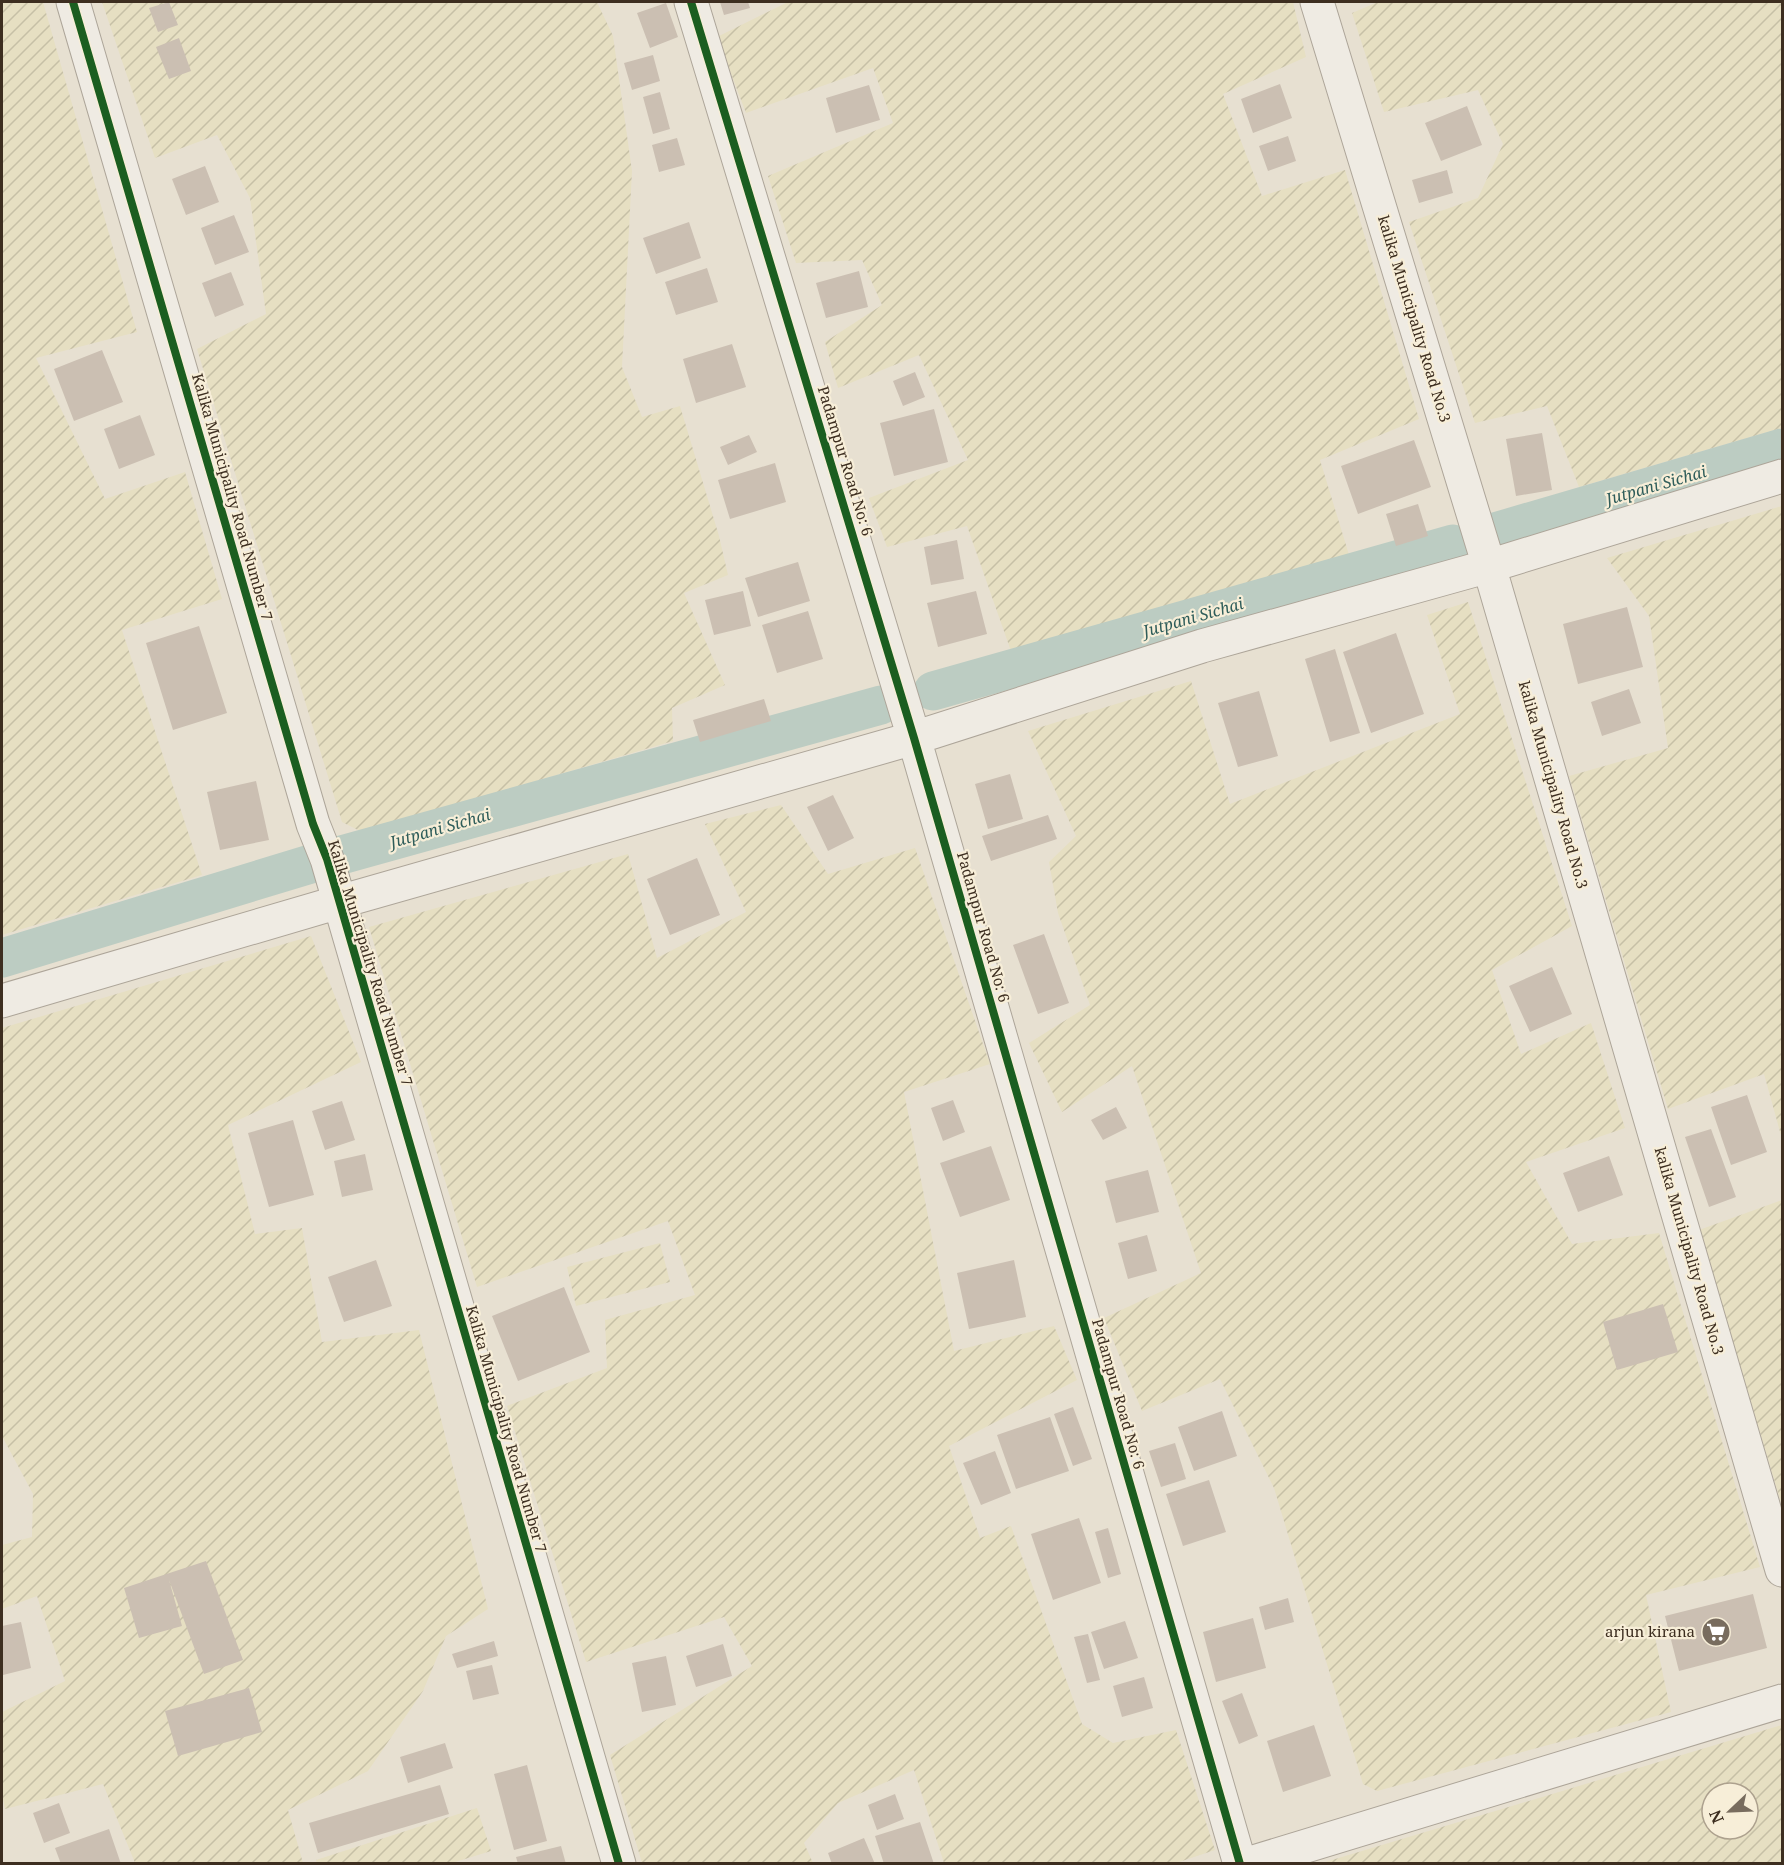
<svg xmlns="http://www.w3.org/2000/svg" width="1784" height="1865" font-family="'Noto Serif',serif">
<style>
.farmland{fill:url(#farmland-furrows);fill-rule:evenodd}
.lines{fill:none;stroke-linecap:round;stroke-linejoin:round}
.canal{stroke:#bcccc2;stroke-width:39}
.building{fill:#cbbfb2}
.minor-casing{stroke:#ada599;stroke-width:35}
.minor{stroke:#efebe3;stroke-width:33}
.cycleway-casing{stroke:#f7eed8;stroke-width:11}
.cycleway{stroke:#1b5e20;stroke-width:8}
.labels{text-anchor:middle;stroke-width:4.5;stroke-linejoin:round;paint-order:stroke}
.street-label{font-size:15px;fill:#3d2e20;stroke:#f7eed8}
.poi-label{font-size:15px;fill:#3d2e20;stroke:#f7eed8;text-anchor:end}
.water-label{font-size:16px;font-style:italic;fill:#2f5d5a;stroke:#f7eed8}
</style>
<defs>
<pattern id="farmland-furrows" width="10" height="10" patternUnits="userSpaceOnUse" patternTransform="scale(1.5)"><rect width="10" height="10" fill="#e6dfc2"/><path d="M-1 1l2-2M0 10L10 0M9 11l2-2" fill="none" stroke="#c6c0a6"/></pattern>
</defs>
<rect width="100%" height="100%" fill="#e7e0d1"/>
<path class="farmland" d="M2 2H43L137 332 36 358 105 499 185 472 222 599 122 630 202 875 2 935Z
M102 2H597L613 36 632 171 622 367 642 417 680 406 719 536 728 575 684 593 725 685 672 708 673 741 362 832 342 822 197 349 266 314 250 198 217 135 155 158Z
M788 2H1293L1306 57 1223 94 1262 196 1345 170 1419 419 1320 460 1350 558 1012 654 967 526 887 547 869 498 968 460 919 355 838 388 825 342 882 305 862 260 796 263 768 176 893 123 873 68 746 113 717 37Z
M1378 2H1782V428L1579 487 1547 406 1475 423 1409 222 1478 198 1503 144 1478 90 1384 112 1352 13Z
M1782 506V1139L1764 1074 1668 1109 1569 776 1668 748 1649 616 1607 558Z
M1468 602 1572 926 1492 970 1521 1054 1591 1023 1625 1128 1526 1162 1572 1244 1659 1233 1760 1567 1646 1595 1671 1712 1377 1791 1363 1784 1274 1488 1220 1379 1142 1411 1104 1318 1201 1273 1132 1066 1062 1112 1029 1043 1090 1005 1058 913 1049 862 1076 836 1028 731 1191 681 1230 804 1460 714 1427 615Z
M781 805 828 874 915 848 990 1064 904 1092 954 1351 1054 1326 1077 1380 949 1446 980 1538 1011 1526 1082 1724 1113 1743 1176 1730 1215 1850 1173 1864 944 1863 914 1770 838 1803 804 1843 813 1863H642L610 1755 752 1666 724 1617 586 1662 507 1406 607 1368 605 1320 695 1295 668 1221 477 1287 369 927 628 854 657 958 746 912 705 824Z
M311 936 361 1062 228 1125 255 1234 302 1228 322 1342 419 1330 488 1609 446 1636 423 1691 368 1771 288 1810 303 1863H135L103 1784 5 1809 2 1794V1712L65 1681 37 1596 2 1609V1545L32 1537 33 1494 2 1436V1028Z
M1782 1200V1506L1699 1230Z
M660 1243 670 1282 576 1306 567 1267Z
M1782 1725V1863H1322ZM1712 1793H1748V1829H1712Z
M477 1808 491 1851 452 1863H317L316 1860Z"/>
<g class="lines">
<path class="canal" d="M1495 532 1782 448
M933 691 1453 544
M2 958 327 859 881 705"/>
</g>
<path class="building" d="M169 2 178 25 158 32 149 8Z
M720 2H748L750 8 724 15Z
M666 3 678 37 650 48 637 13Z
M179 38 191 71 169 79 156 47Z
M653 55 660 81 632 90 624 63Z
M1280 84 1292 118 1253 133 1241 99Z
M869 85 880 120 836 133 826 98Z
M660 92 670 129 653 134 643 97Z
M1467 106 1482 145 1441 161 1425 123Z
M1288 136 1296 161 1268 171 1259 146Z
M677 138 685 165 659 172 652 145Z
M205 166 219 202 186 215 172 179Z
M1447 170 1453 193 1419 203 1412 180Z
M234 215 249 252 215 265 201 228Z
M689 222 701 258 656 274 643 238Z
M707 268 718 302 676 315 665 282Z
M859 271 868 307 826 318 816 283Z
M231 272 244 305 215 317 202 283Z
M732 344 746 387 696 403 683 359Z
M102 350 123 402 74 421 54 369Z
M915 372 925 397 903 406 893 381Z
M934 409 948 462 894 476 880 423Z
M140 415 155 455 119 469 104 429Z
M1542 433 1552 490 1516 496 1506 439Z
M749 435 757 452 728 465 720 447Z
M1414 440 1431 487 1358 514 1341 466Z
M775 463 786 502 730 519 718 480Z
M1418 504 1428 536 1396 546 1386 514Z
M957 540 964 579 931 585 924 547Z
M798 562 810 601 758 617 745 578Z
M743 591 751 626 714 635 705 600Z
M976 591 987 634 938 647 927 603Z
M1627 607 1643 667 1578 684 1563 624Z
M808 611 823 659 777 673 762 625Z
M199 626 227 713 173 730 146 643Z
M1396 633 1424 714 1371 733 1343 652Z
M1335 649 1360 733 1330 742 1305 659Z
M1629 689 1641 723 1602 736 1591 702Z
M1259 691 1278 756 1238 767 1218 703Z
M764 699 771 721 700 742 693 720Z
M1010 774 1023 819 988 829 975 784Z
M256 781 269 840 220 850 207 792Z
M833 795 854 838 828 851 807 807Z
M1048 815 1057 839 991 861 982 836Z
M697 858 720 915 670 935 647 879Z
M1044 934 1069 1003 1038 1014 1013 945Z
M1552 967 1572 1014 1530 1032 1509 986Z
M1747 1095 1767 1152 1731 1165 1711 1107Z
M953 1100 965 1132 943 1141 931 1108Z
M342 1101 355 1140 325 1150 312 1111Z
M1116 1107 1127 1128 1103 1140 1091 1120Z
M293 1120 314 1195 269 1207 248 1133Z
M1711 1129 1736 1197 1709 1207 1685 1137Z
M991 1146 1010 1200 960 1217 940 1163Z
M365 1154 373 1190 342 1197 334 1161Z
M1609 1156 1623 1195 1578 1212 1563 1173Z
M1148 1170 1159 1212 1116 1223 1105 1181Z
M1147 1235 1157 1271 1128 1279 1118 1243Z
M376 1260 392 1306 344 1322 328 1277Z
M1014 1260 1026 1317 969 1329 957 1273Z
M564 1287 590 1352 518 1381 492 1316Z
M1663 1304 1678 1352 1617 1370 1603 1322Z
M1073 1407 1092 1459 1073 1466 1054 1414Z
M1222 1411 1237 1456 1194 1471 1178 1427Z
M1050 1417 1069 1471 1016 1489 997 1435Z
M1175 1443 1186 1479 1161 1487 1149 1451Z
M995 1451 1011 1493 981 1505 963 1463Z
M1209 1480 1226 1532 1183 1546 1166 1494Z
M1079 1518 1101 1583 1053 1600 1031 1534Z
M1108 1528 1121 1574 1108 1578 1095 1532Z
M206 1561 243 1660 204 1674 169 1580 182 1626 139 1638 124 1588Z
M1753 1594 1767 1648 1679 1671 1665 1616Z
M1288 1598 1294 1622 1265 1630 1259 1607Z
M1253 1618 1266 1668 1216 1682 1203 1632Z
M1125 1621 1138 1658 1104 1669 1091 1632Z
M21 1622 31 1668 3 1675 2 1626Z
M1088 1634 1100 1680 1087 1683 1074 1637Z
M494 1641 498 1656 457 1668 452 1654Z
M723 1644 732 1676 696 1687 686 1656Z
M666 1656 676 1705 642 1712 632 1663Z
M492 1665 499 1694 473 1700 466 1671Z
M1144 1677 1153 1708 1122 1717 1113 1686Z
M249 1688 262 1732 178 1756 165 1711Z
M1242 1693 1258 1736 1239 1744 1222 1701Z
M1314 1725 1331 1776 1283 1792 1267 1741Z
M445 1743 453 1768 408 1783 400 1757Z
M527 1765 547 1841 514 1850 494 1774Z
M440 1785 449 1814 318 1853 309 1823Z
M895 1794 904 1819 877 1830 868 1805Z
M59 1803 70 1833 44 1843 33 1813Z
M920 1822 934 1864H884L875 1836Z
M109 1829 121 1864H61L55 1848Z
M864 1838 875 1864H832L828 1853Z
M561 1846 566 1864H518L516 1857Z"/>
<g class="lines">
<g class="minor-casing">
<path id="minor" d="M73 2 313 824 327 859 619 1864
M691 2 914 738 1240 1864
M1317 2 1489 566 1782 1570
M2 1001 339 902 914 738 1202 646 1489 566 1782 476
M1247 1864 1782 1701"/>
</g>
<use href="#minor" class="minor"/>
<g class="cycleway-casing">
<path id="cycleway" d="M73 2 313 824 327 859 619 1864
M691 2 914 738 1240 1864"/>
</g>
<use href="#cycleway" class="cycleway"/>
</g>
<defs>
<g id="supermarket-disc" transform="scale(1.5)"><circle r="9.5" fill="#786c5e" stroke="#f7eed8"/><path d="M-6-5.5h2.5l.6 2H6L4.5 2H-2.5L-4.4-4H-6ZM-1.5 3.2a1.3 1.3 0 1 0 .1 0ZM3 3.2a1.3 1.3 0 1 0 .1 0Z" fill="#fff"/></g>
</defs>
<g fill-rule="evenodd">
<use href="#supermarket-disc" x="1716" y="1632"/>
</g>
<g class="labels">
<g class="street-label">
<text transform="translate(1414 319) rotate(73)" y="5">kalika Municipality Road No.3</text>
<text transform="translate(845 461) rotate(73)" y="5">Padampur Road No: 6</text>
<text transform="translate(232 497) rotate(74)" y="5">Kalika Municipality Road Number 7</text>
<text transform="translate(1553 785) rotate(74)" y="5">kalika Municipality Road No.3</text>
<text transform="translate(983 927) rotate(74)" y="5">Padampur Road No: 6</text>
<text transform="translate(370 963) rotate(73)" y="5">Kalika Municipality Road Number 7</text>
<text transform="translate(1689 1251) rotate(74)" y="5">kalika Municipality Road No.3</text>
<text transform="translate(1118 1394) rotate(74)" y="5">Padampur Road No: 6</text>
<text transform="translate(506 1429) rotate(74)" y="5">Kalika Municipality Road Number 7</text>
</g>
<g class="poi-label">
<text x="1695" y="1637">arjun kirana</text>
</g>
<g class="water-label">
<text transform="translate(1656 485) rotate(-16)" y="6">Jutpani Sichai</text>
<text transform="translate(1193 617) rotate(-16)" y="6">Jutpani Sichai</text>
<text transform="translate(440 828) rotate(-16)" y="6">Jutpani Sichai</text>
</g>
</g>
<rect width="1784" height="1865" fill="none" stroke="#3d2e20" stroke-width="6"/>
<g transform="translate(1730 1811) rotate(247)"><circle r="28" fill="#f7eed8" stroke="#ada18e" stroke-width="1.5"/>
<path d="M0-4.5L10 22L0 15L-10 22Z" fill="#786c5e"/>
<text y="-9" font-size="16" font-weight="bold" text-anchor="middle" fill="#3d2e20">N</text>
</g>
</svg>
